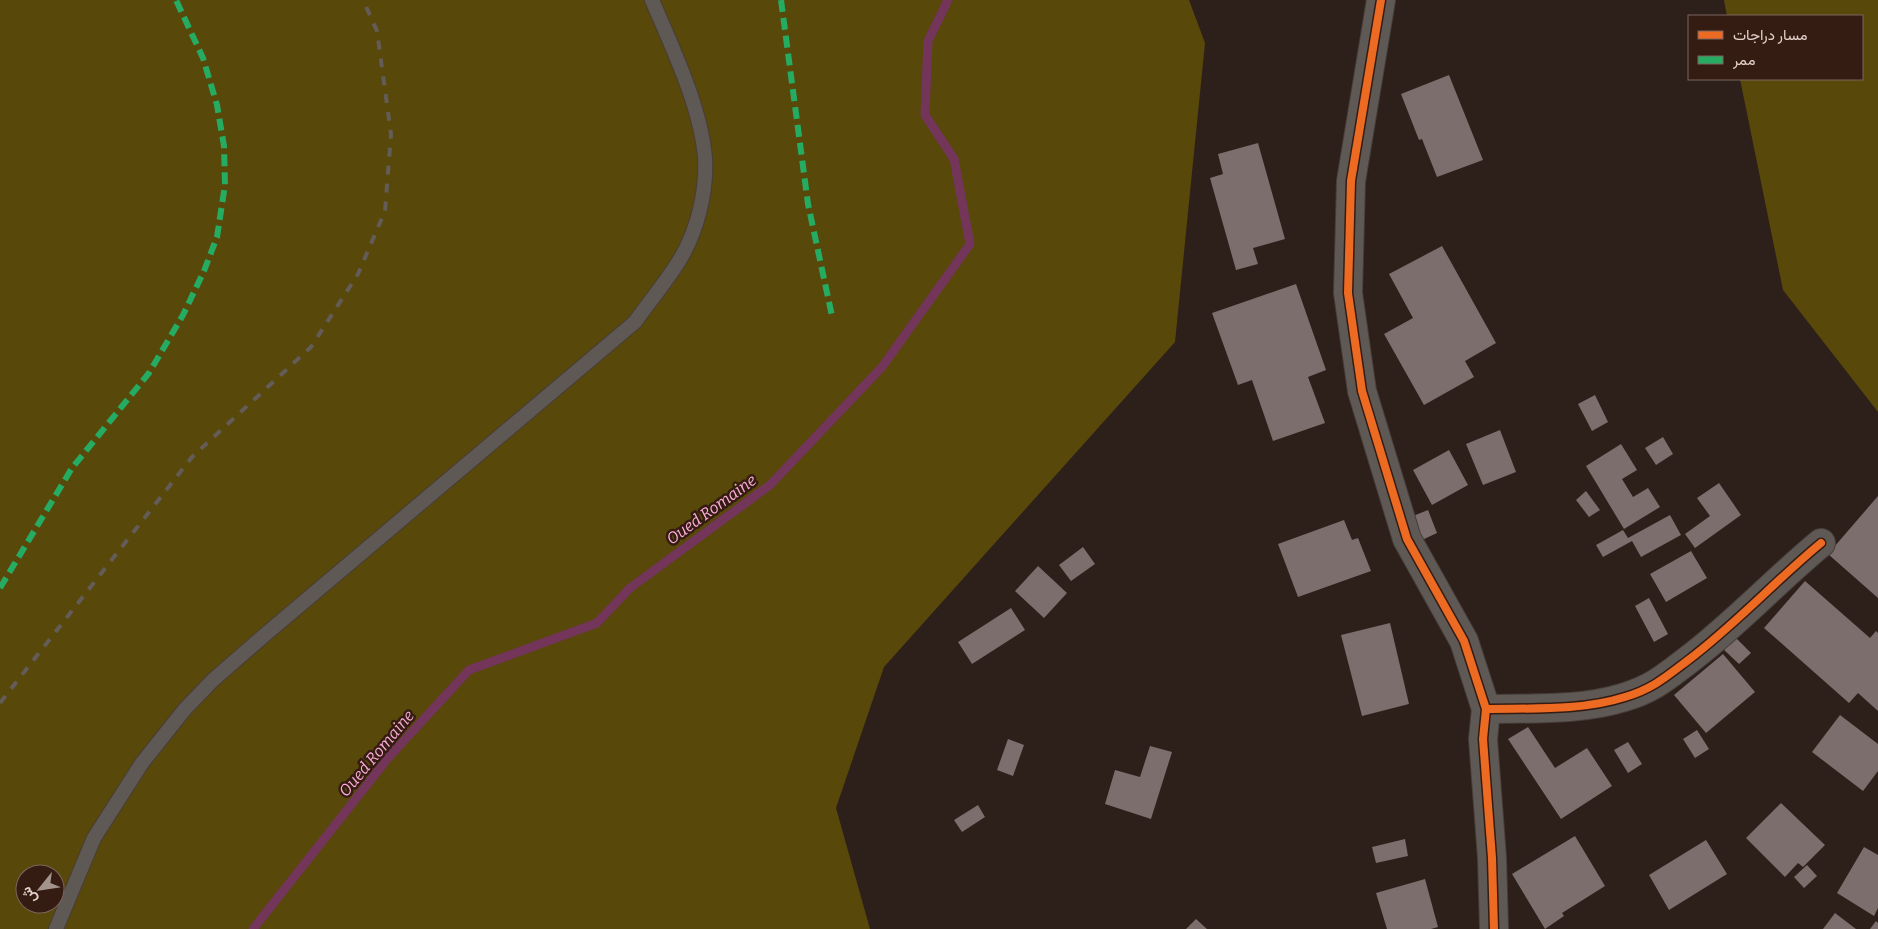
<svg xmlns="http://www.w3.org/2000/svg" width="1878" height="929" font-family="Bitter,Vazirmatn,serif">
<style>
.forest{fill:#58480a;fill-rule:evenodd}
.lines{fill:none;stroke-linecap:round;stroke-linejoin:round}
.stream{stroke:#733559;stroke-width:9}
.building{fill:#7b6e6c}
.service-casing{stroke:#483d39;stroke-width:16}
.minor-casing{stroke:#483d39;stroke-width:30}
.service{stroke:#5f5956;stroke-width:14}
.minor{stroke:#5f5956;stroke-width:28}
.rail{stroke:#645c58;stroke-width:4;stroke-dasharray:9 9;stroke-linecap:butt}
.quiet{stroke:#26ab63;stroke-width:6;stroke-dasharray:12 6;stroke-linecap:butt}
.cycleway-casing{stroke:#351c13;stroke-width:11}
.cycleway{stroke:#ed6a23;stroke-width:8}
.labels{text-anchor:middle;stroke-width:5;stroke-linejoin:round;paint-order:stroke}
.water-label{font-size:16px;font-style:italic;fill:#fdadd9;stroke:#351c13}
</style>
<rect width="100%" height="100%" fill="#2d201b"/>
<path class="forest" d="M0 0H1189L1205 43 1175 342 884 667 836 808 870 929H0ZM25 874H55V904H25Z
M1724 0H1878V412L1783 290 1740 79H1862V16H1727Z"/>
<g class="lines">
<path class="stream" d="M253 929 388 758 469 670 597 623 630 588 770 485 882 367 970 244 954 159 925 115 928 41 948 0"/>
</g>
<path class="building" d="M1449 75 1483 160 1437 177 1422 139 1419 140 1401 94Z
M1258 143 1285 239 1253 248 1258 264 1236 270 1210 178 1223 174 1218 154Z
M1442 246 1496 343 1465 361 1474 377 1424 405 1384 334 1413 318 1389 274Z
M1296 284 1326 370 1308 377 1325 423 1273 441 1252 380 1238 385 1212 313Z
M1595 395 1608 422 1592 431 1578 404Z
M1500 430 1516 472 1483 485 1466 444Z
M1663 437 1673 454 1656 465 1645 448Z
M1621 444 1637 470 1622 479 1633 497 1648 488 1660 507 1624 529 1586 466Z
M1449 450 1468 485 1432 505 1413 470Z
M1719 483 1741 515 1695 548 1685 534 1710 516 1697 498Z
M1586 491 1600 510 1589 517 1576 500Z
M1878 496V598L1828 554Z
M1428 510 1437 533 1422 540 1413 516Z
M1670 515 1681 535 1641 557 1632 541 1603 557 1596 545 1623 530 1628 538Z
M1344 520 1352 540 1358 538 1371 571 1298 597 1278 544Z
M1083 547 1095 564 1071 581 1059 565Z
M1691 551 1707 578 1666 602 1650 574Z
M1038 566 1067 593 1044 618 1015 591Z
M1805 581 1870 638 1876 631 1878 633V711L1858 693 1849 703 1764 628Z
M1649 598 1668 634 1654 642 1635 606Z
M1011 608 1025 630 972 664 958 642Z
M1390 623 1409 704 1362 716 1341 635Z
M1734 636 1751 653 1739 664 1722 648Z
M1723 654 1755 692 1706 733 1674 695Z
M1840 715 1878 744V771L1863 791 1812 752Z
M1528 727 1555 768 1587 748 1612 786 1561 819 1508 739Z
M1697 730 1709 749 1695 758 1683 739Z
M1008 739 1024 745 1013 776 997 770Z
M1628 742 1642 764 1628 773 1614 750Z
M1150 746 1172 752 1151 819 1105 804 1115 770 1140 777Z
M1781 803 1825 845 1803 867 1798 863 1785 877 1746 838Z
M978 805 985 817 962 832 954 820Z
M1575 836 1605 886 1562 913 1564 916 1545 929 1512 874Z
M1405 839 1408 856 1376 863 1372 847Z
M1706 840 1727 874 1669 910 1649 875Z
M1864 847 1878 855V908L1874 916 1837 893Z
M1807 865 1817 876 1804 888 1794 877Z
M1425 879 1438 927 1431 929H1387L1376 893Z
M1835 913 1856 929H1823Z
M1196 919 1207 929H1186Z
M1876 921 1878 923V929H1870Z"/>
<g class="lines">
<g class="service-casing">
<path id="service" d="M56 929 94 838 142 763 185 709 213 680 267 633 635 322C649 302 666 282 679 261 697 232 707 192 705 158 701 107 672 47 652 0"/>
</g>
<g class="minor-casing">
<path id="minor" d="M1381 0 1351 181 1348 293 1362 391 1407 539 1464 641 1486 709 1483 739 1492 858 1494 929
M1486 709C1532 708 1581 711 1625 697 1652 689 1666 677 1687 661 1735 625 1775 581 1821 543"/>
</g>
<use href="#service" class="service"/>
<use href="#minor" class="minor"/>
<path class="rail" d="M0 703 192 457 311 347 358 274 385 211 391 134 377 31 363 0"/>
<path class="quiet" d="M781 0 808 204 832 316
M0 588 72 468 149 373 183 315 204 271 217 237 225 185 224 146 217 105 203 58 176 0"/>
<g class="cycleway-casing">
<path id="cycleway" d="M1381 0 1351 181 1348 293 1362 391 1407 539 1464 641 1486 709 1483 739 1492 858 1494 929
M1486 709C1532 708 1581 711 1625 697 1652 689 1666 677 1687 661 1735 625 1775 581 1821 543"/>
</g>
<use href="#cycleway" class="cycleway"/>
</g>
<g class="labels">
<g class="water-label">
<text transform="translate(711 509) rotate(-36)" y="6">Oued Romaine</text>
<text transform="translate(376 753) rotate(-50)" y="6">Oued Romaine</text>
</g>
</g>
<rect x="1688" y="15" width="175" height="65" fill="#351c13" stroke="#7b645d"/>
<rect x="1698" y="31" width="25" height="8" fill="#ed6a23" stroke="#7b645d"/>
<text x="1733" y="40" font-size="15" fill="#e3d1cb">مسار دراجات</text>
<rect x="1698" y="56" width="25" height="8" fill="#26ab63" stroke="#7b645d"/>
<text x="1733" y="65" font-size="15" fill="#e3d1cb">ممر</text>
<g transform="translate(40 889) rotate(240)"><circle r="24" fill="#351c13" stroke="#7b645d"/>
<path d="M0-4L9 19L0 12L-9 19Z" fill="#a3938d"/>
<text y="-8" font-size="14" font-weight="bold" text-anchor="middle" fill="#e3d1cb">ش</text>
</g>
</svg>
